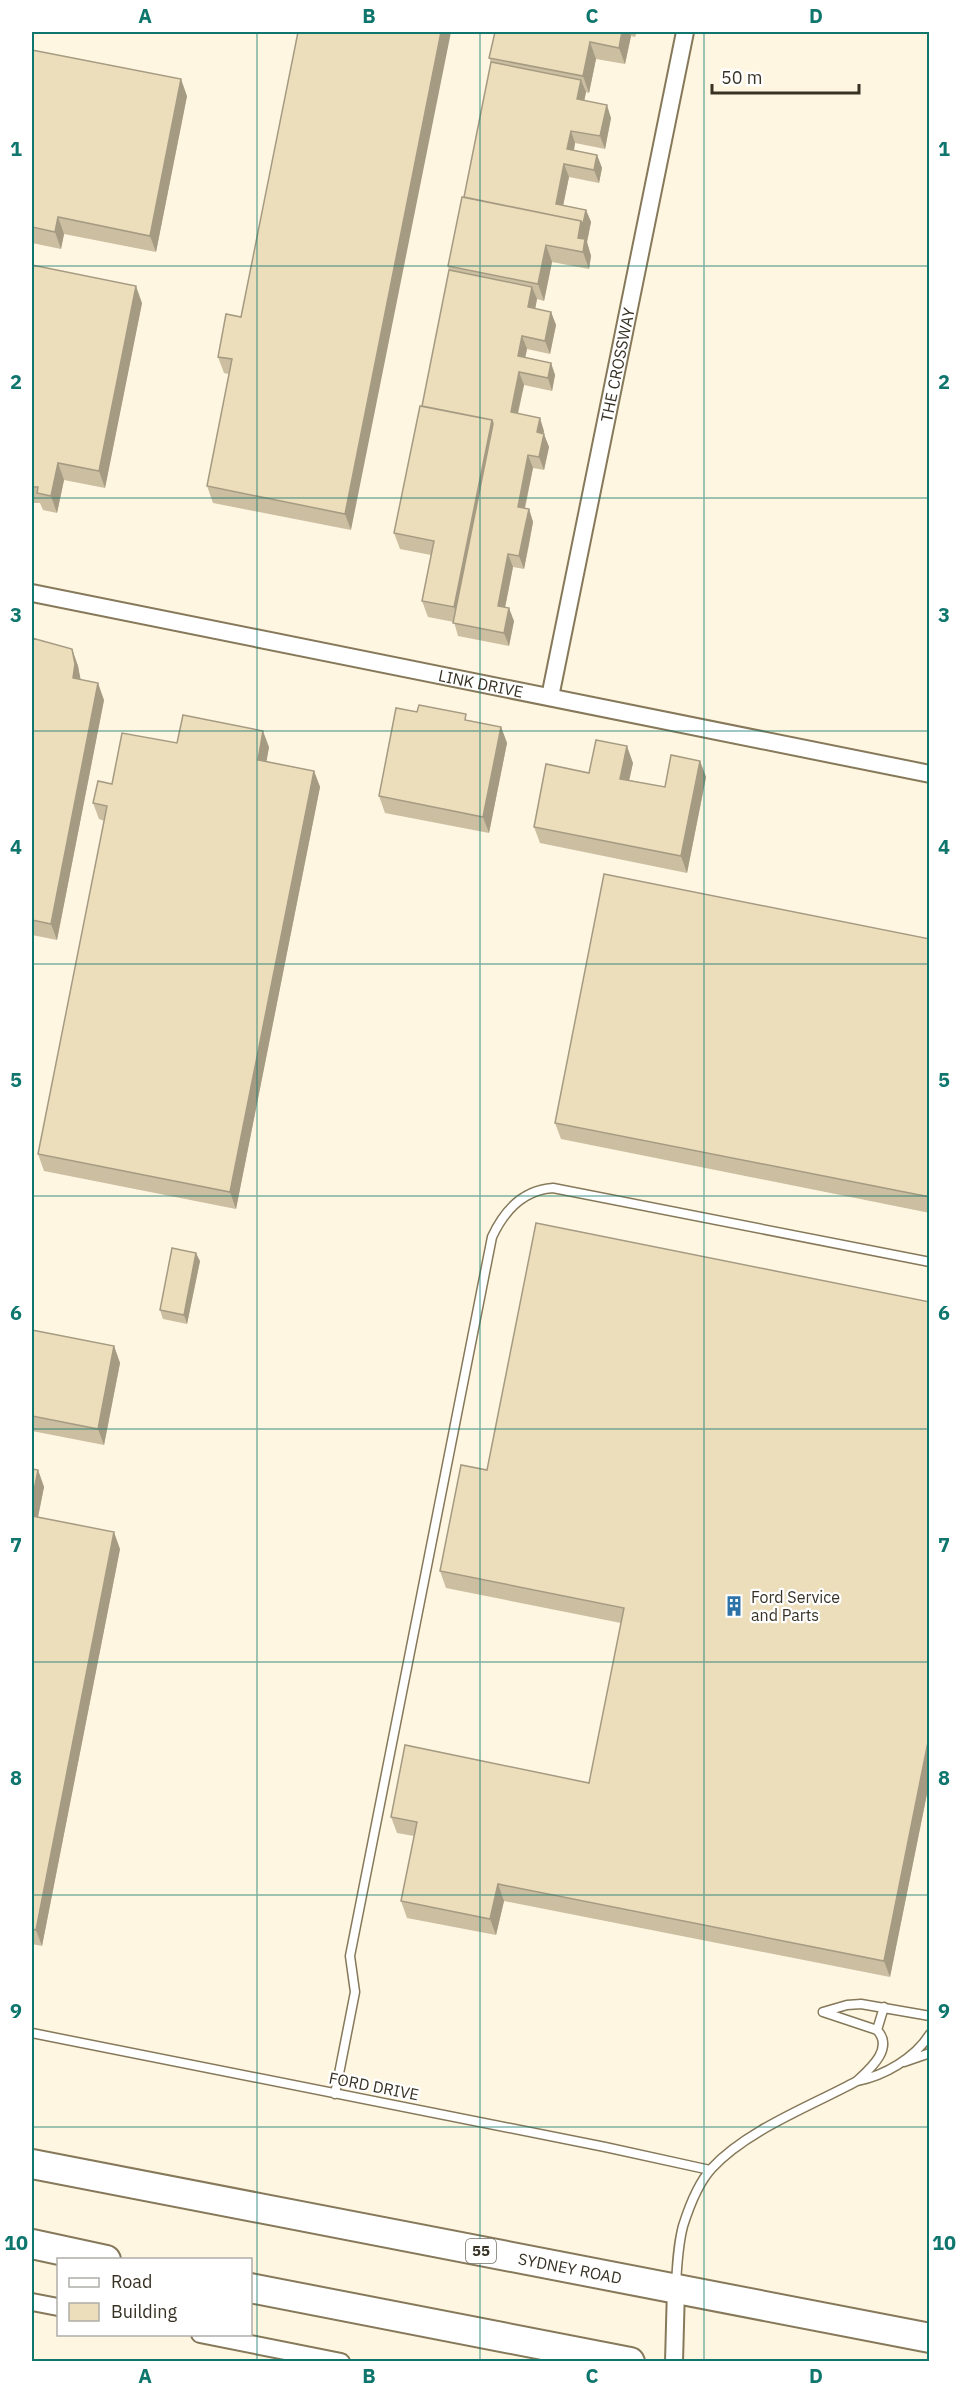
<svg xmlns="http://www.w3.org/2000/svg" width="961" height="2393" font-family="'IBM Plex Sans',sans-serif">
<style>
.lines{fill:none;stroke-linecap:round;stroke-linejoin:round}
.service-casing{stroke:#86795a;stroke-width:11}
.minor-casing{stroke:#86795a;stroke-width:20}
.trunk-casing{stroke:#86795a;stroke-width:32}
.service{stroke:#fff;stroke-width:8}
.minor{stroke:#fff;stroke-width:16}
.trunk{stroke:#fff;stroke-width:28}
.wall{fill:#cbbea1}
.shaded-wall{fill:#a59b83}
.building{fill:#ecddbb;stroke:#a59b83;stroke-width:1.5}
.grid{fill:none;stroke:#0f766e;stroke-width:1.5;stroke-opacity:0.55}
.labels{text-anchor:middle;stroke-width:4.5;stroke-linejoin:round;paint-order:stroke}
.shield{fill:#fff;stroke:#747066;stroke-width:1.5}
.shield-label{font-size:15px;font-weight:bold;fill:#383225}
.street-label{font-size:16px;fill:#383225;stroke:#fff}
.poi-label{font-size:16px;fill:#383225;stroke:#fff;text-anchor:start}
.neatline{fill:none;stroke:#0f766e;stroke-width:2}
.grid-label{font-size:20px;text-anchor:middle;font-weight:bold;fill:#0f766e}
</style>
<rect width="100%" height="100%" fill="#fff6e1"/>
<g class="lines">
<g class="service-casing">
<path id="service" d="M823 2012 847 2005 861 2004 930 2016
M877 2030 884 2007
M32 2033 605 2147 710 2170
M904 2062 930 2053
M857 2081C884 2076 915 2058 930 2034
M335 2094 355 1992 350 1956 492 1237C504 1211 522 1190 553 1188L930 1262
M676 2285C677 2265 678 2245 683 2226 689 2207 698 2183 712 2168 747 2130 811 2106 857 2081 871 2068 894 2048 877 2030L823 2012"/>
</g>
<g class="minor-casing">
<g id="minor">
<path id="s1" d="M32 593 930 774"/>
<path id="s2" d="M550 697 685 32"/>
<path d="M32 2302 58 2307"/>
<path d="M200 2334 341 2362"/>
<path d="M674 2362 676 2288"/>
</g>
</g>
<g class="trunk-casing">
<g id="trunk">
<path id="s3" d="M32 2164 930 2338"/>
<path d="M32 2244 106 2260"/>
<path d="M250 2288 630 2362"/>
</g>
</g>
<use href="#service" class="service"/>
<use href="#minor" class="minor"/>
<use href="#trunk" class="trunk"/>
</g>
<path class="wall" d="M298 32 351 530 213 503 207 486 229 374 224 373 218 357 241 317Z
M495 32H637L635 37 631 36 625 64 596 59 589 93 586 92 584 101 611 118 605 149 575 143 574 150 597 155 602 168 599 183 569 177 563 205 586 210 591 222 587 242 591 256 589 269 552 262 544 301 537 299 535 309 551 312 556 325 550 354 527 349 525 357 551 363 555 375 552 391 524 385 518 414 544 431 543 434 549 447 544 470 533 468 525 509H529L533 522 529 545 524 569 513 567 505 607 514 621 509 646 458 636 454 622 428 617 422 601 431 555 400 549 394 533 422 406 449 270 448 266 464 197 491 62 489 58Z
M32 50 187 96 156 252 64 234 61 249 32 243Z
M32 265 142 303 105 488 64 480 57 513 43 510 40 503H32Z
M32 638 72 649 78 666 80 680 104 700 57 940 32 935Z
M468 720 501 727 507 743 489 833 385 813 379 796Z
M177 743 269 747 266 761 314 771 320 787 236 1209 44 1171 38 1154 105 821 99 819 93 803 112 784Z
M700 761 706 777 687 873 540 843 534 827 589 773 633 763 629 780 665 787Z
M930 939V1213L561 1139 555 1123Z
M200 1261 187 1324 163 1319 160 1310Z
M930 1302V1779L890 1977 504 1901 496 1935 407 1918 401 1901 414 1836 397 1833 391 1817 589 1783 621 1623 446 1588 440 1571 487 1470Z
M32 1330 114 1346 120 1363 104 1445 32 1431Z
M32 1469 38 1470 44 1487 38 1517 120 1549 42 1946 32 1944Z"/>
<path class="shaded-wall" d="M441 32H451L351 530 345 514Z
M622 32H629L631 36 625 64 619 48Z
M590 42 596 59 589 93 583 76Z
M181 79 187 96 156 252 150 236Z
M581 80 586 92 582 112 577 99Z
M607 105 611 118 605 149 600 136Z
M571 131 575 143 572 162 567 149Z
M597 155 602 168 599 183 594 170Z
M564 164 569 177 561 216 556 204Z
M586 210 591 222 587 242 591 256 589 269 578 238 581 221Z
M58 217 64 234 61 249 55 232Z
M546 245 552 262 544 301 538 284Z
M136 286 142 303 105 488 99 471Z
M532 287 537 299 533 320 528 307Z
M551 312 556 325 550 354 545 341Z
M522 336 527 349 523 369 518 356Z
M551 363 555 375 552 391 548 378Z
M519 372 524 385 515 425 511 412Z
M540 418 544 431 541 445 537 432Z
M492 420 498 436 460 623 454 607Z
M544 434 549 447 544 470 539 457Z
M528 455 533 468 522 520 518 507Z
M58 463 64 480 57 513 51 496Z
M529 509 533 522 524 569 519 556Z
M508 554 513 567 503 618 498 606Z
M509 608 514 621 509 646 504 633Z
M72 649 78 666 81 681 73 678Z
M98 683 104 700 57 940 51 924Z
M501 727 507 743 489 833 483 817Z
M263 731 269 747 264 776 258 760Z
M627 746 633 763 626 795 620 779Z
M700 761 706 777 687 873 681 856Z
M314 771 320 787 236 1209 230 1192Z
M196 1253 200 1261 187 1324 184 1315Z
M114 1346 120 1363 104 1445 98 1429Z
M38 1470 44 1487 35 1532 32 1524V1501Z
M114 1532 120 1549 42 1946 36 1930Z
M930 1732V1779L890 1977 884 1961Z
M498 1884 504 1901 496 1935 490 1919Z"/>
<path class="building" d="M298 32H441L345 514 207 486 232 359 218 357 226 314 241 317Z
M495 32H622L619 48 590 42 583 76 489 58Z
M32 50 181 79 150 236 58 217 55 232 32 227Z
M491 62 581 80 577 99 607 105 600 136 571 131 567 149 597 155 594 170 564 164 556 204 586 210 583 224 581 221 464 197Z
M462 197 581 221 578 238 585 239 583 252 546 245 538 284 448 266Z
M32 265 136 286 99 471 58 463 51 496 37 493 38 487H32Z
M449 270 532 287 528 307 551 312 545 341 522 336 518 356 551 363 548 378 519 372 511 412 540 418 537 432 544 434 539 457 528 455 518 507 529 509 524 532 519 556 508 554 498 606 509 608 504 633 453 623 493 424 492 420 422 406Z
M420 406 492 420 454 607 422 601 434 541 394 533Z
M32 638 72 649 75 664 73 678 98 683 51 924 32 920Z
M419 705 466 714 465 720 501 727 483 817 379 796 396 708 417 712Z
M183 715 263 731 258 760 314 771 230 1192 38 1154 107 806 93 803 98 781 112 784 122 733 177 743Z
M596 740 627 746 620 779 665 787 671 755 700 761 681 856 534 827 546 764 589 773Z
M604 874 930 939V1197L555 1123Z
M536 1223 930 1302V1732L884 1961 498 1884 490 1919 401 1901 417 1822 391 1817 405 1745 589 1783 624 1608 440 1571 461 1465 487 1470Z
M172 1248 196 1253 184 1315 160 1310Z
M32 1330 114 1346 98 1429 32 1416Z
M32 1469 38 1470 32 1501Z
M32 1516 114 1532 36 1930 32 1929Z"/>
<path class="grid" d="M257 32V2362M480 32V2362M704 32V2362M32 266H930M32 498H930M32 731H930M32 964H930M32 1196H930M32 1429H930M32 1662H930M32 1895H930M32 2127H930"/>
<defs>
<g id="building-bare" transform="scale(1.62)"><path d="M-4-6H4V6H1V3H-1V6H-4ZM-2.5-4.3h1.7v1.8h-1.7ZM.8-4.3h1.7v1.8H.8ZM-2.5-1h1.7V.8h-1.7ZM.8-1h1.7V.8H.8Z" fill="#2c72a7" stroke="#fff" stroke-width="2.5" paint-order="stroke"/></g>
</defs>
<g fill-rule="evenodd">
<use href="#building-bare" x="734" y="1606"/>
</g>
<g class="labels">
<rect class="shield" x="466" y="2239" width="30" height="24" rx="4.5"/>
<g class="shield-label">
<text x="481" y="2256">55</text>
</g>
<g class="street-label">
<text dy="6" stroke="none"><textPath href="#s2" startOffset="339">THE CROSSWAY</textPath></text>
<text dy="6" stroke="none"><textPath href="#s1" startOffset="458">LINK DRIVE</textPath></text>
<text transform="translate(374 2086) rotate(11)" y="6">FORD DRIVE</text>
<text dy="6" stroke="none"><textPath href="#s3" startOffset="548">SYDNEY ROAD</textPath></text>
</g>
<g class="poi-label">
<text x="751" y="1603">Ford Service<tspan x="751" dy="18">and Parts</tspan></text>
</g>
</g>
<rect width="961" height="2393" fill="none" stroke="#ffffff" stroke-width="66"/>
<rect x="57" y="2258" width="195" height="78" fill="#ffffff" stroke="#afada8" stroke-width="1.5"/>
<rect x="69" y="2278" width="30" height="9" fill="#ffffff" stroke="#afada8" stroke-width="1.5"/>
<text x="111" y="2288" font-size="18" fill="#383225">Road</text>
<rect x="69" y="2303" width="30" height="18" fill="#ecddbb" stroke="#afada8" stroke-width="1.5"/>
<text x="111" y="2318" font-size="18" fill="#383225">Building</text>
<path d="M712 84v9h147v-9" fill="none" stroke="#383225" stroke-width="3"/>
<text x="721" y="84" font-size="18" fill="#383225" stroke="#ffffff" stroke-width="4.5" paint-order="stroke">50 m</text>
<rect x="33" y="33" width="895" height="2327" class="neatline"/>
<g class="grid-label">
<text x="145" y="23">A</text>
<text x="369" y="23">B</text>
<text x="592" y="23">C</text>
<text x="816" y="23">D</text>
<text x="16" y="156">1</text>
<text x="944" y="156">1</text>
<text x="16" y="389">2</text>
<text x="944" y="389">2</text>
<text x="16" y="622">3</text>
<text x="944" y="622">3</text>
<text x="16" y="854">4</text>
<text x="944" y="854">4</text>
<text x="16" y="1087">5</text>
<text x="944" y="1087">5</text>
<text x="16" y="1320">6</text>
<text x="944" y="1320">6</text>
<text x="16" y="1552">7</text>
<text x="944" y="1552">7</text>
<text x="16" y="1785">8</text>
<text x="944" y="1785">8</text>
<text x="16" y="2018">9</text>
<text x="944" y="2018">9</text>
<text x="16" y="2250">10</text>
<text x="944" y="2250">10</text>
<text x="145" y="2383">A</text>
<text x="369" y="2383">B</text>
<text x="592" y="2383">C</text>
<text x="816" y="2383">D</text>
</g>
</svg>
